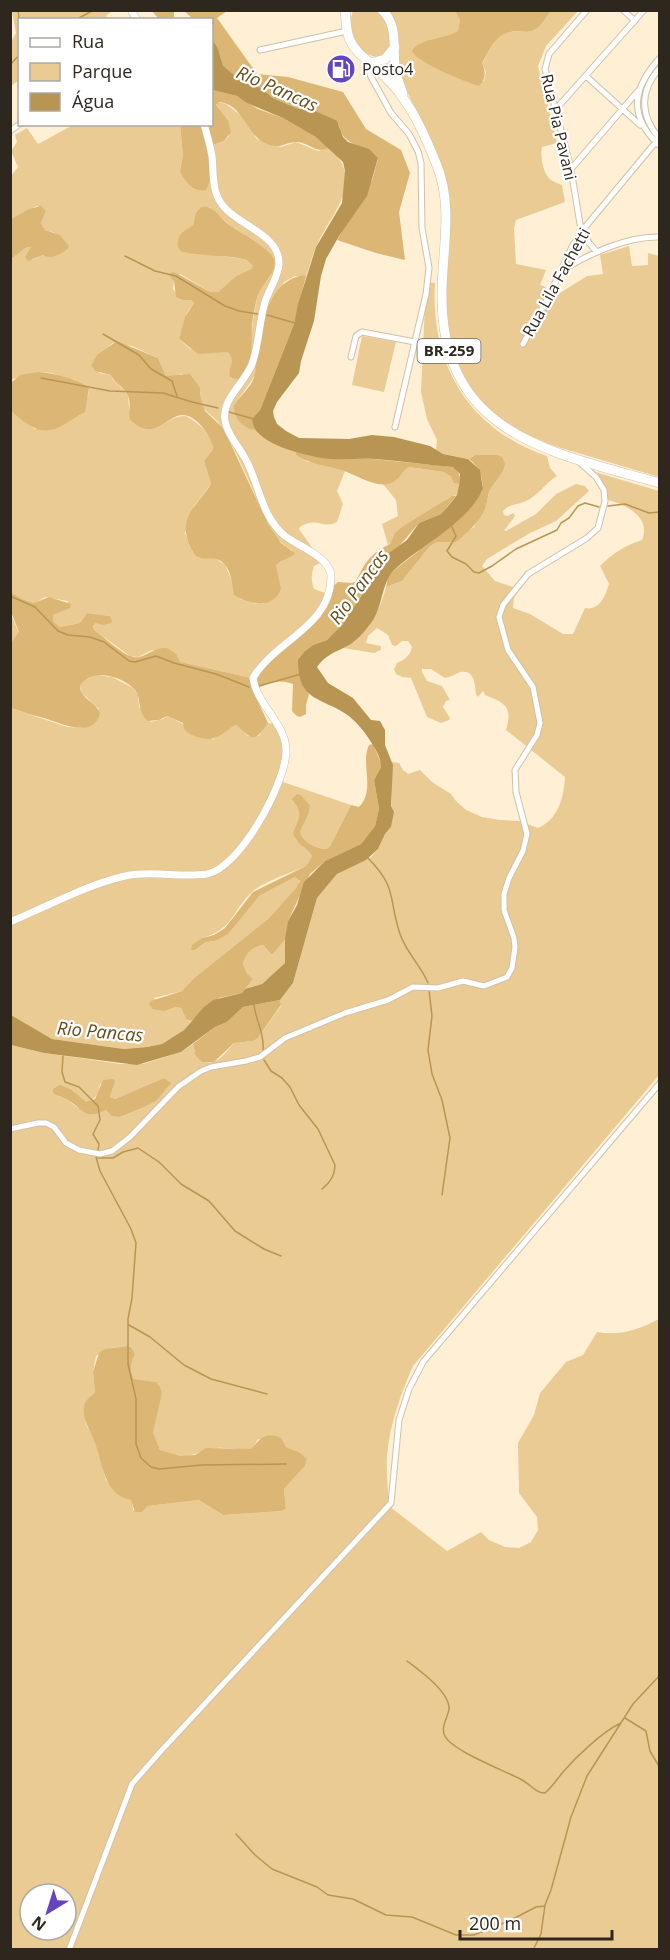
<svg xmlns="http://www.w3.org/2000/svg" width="670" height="1960" font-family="'Open Sans',sans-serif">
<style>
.green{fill:#ebcb94;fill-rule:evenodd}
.forest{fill:#dcb674}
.water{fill:#b99553}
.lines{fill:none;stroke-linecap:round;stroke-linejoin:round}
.stream{stroke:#b99553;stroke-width:1.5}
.minor-casing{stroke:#cfc0a8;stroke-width:7}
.tertiary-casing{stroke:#cfc0a8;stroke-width:8}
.trunk-casing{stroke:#cfc0a8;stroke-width:10}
.minor{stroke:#fff;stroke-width:5}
.tertiary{stroke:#fff;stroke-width:7}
.trunk{stroke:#fff;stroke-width:9}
.labels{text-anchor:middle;stroke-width:4.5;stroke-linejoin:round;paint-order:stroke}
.shield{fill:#fff;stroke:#6c6862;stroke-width:1.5}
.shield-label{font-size:15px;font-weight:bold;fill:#2d271e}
.poi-label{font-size:16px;fill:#2d271e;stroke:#fff;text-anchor:start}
.street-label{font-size:16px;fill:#2d271e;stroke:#fff}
.water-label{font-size:18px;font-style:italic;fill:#674d1b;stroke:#fff}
</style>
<rect width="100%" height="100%" fill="#feefd5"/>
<path class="green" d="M12 11V10L112 11 106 16 108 19 20 20 19 80 11 86V42L16 33Z
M353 11H378C388 23 392 34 392 49L384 58C367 58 349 44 349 25 349 21 352 15 353 11Z
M386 11H455L460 20 458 31 450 36 438 40 451 74 470 83 484 81 486 72 482 64C487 55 492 42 501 36 515 26 525 36 536 29 542 25 547 16 551 11H578L546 46 538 66 557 143 542 147C540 154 543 171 548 177 551 181 557 183 562 185L565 202 516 220 514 229 516 264 546 270 540 285 546 287 542 296 545 301H547L587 276 603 274 600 255 629 246 632 266 648 265V253L659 256V477L551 445 524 433 503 421 477 398 468 385 451 348 444 293 447 186 441 165 398 72Z
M218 102 226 104 242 116 257 139 281 147 296 142 318 151 329 148C367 181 331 213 317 245 312 255 310 266 306 276H295L284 282 257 358 255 376 234 405 236 416 244 426 256 430 262 437 296 451V455L308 462H316L345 471 337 491 343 504 337 522C322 530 318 516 300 527L299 529 322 562 314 566C311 574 311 581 314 589L328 594 321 609 256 679 179 662 178 658 152 650 138 657 130 656 94 630 93 626 96 623 112 620 110 616 87 613 80 623 60 627 54 622 53 615 67 609 68 601 45 597 35 603 22 599 11 592V411L35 429C62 425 86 422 89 389L75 380 51 373 38 372 13 379 11 382V259L27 247H31L30 251 32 260 43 255 55 256 67 250C66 237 58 233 45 230L41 223 46 211 37 206 11 219V176L18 167 11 151 17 142 15 135 27 128 38 144 73 125H180L183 155 180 171 189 184 209 146 224 141 229 136 228 120 216 105ZM209 207 231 226 245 235 274 262 269 278 259 290 257 298 253 320 249 365 237 380 230 377 233 358 227 352C203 350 201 361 179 339L187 313 194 303 191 300H183L173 289 174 281 180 274 210 292H218L236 276 251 269 253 266 247 260 239 258 184 252 183 232 193 225 195 217ZM113 343 132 346 158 358 166 376H174L182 374 201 392C199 413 212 412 221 426 233 445 243 467 252 488 262 510 269 538 292 550V556L281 560 276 566 264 604H256L240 599 225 565 215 558H203L193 552 185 533 194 506 211 484 204 461 213 449C213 434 198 423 186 416 166 415 161 436 133 423L129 408 128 396 124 390 113 380 111 375 99 373 107 348Z
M426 282 435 283C430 364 469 430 547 456L550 468 557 476C546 482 538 496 526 501 518 505 511 503 503 511L504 515 508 516 513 513 515 516 504 531H506L536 514 556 494 576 484 585 486 589 491 556 521 530 533 487 559 482 566 495 581 519 589 514 598 513 608 530 614 563 634H573L585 608C600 611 605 596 609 584L600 566C613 553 624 546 642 540 652 516 624 504 605 499L601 482 595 472 659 491 660 1074 413 1366C401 1393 390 1424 387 1455 386 1471 388 1489 389 1506L447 1551 481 1532 489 1540 505 1547 519 1548 531 1542 538 1530 537 1517 519 1493 518 1443 534 1415 540 1393 566 1362 583 1355 597 1332C620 1336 638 1330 659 1319V1949H11V1045L44 1053 121 1064H143L181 1052 193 1044 195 1052 194 1054C212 1072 221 1058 234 1043L253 1041 257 1039 281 1006 280 1000 293 983 317 898 337 874 371 857 378 849 385 834 391 827 392 762 399 763 403 770 408 774 420 770 432 782 451 794 456 801 466 810 482 817 500 820 519 821 538 828C558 820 564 797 565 777L506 730C513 706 505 703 485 695L483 691 478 697 476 694C475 685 475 669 460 672 455 674 451 677 445 678L431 669H422V672L427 681 442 686 450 700 446 701 443 707 450 718 449 720 441 723 427 717 411 678 402 677 396 674 394 669 397 663C404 660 410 656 412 647L408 641H402L396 646 392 645 388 635 377 628 368 636 366 643 381 646V650L374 653 343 648C366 636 380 611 386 587L402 581 430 546 436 542H456L464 533 474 527 486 506 498 455H475L469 459 443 454 436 450 437 440 427 419 421 392ZM164 1078 142 1108 120 1117 106 1110 102 1111 78 1108 69 1101 58 1096 72 1090 86 1103C96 1099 98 1094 100 1084L113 1087 110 1097 115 1099ZM127 1346 131 1347 135 1354C131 1363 129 1369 134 1379L155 1382 153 1432 160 1450C186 1465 195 1450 217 1448 228 1447 240 1451 252 1449L258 1439 285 1447 307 1459 305 1466 284 1489 286 1509 282 1511 223 1515 199 1500 148 1506 142 1512 133 1510 132 1500 120 1495 106 1480 96 1443 86 1424 84 1408 89 1398 95 1392 93 1372 96 1356 110 1348ZM30 1894H66V1930H30Z
M362 336 396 342 384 392 352 385Z
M409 467 444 472 460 484 457 495 448 498 393 537 392 541 388 545 382 524 398 516 396 500 383 484C398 484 398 472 409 467Z
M10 612 19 633 11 643H10Z
M96 675 112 677 133 688 138 695 139 707 151 722 163 719 167 716 213 739 236 725 248 736H259L268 723 276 724 286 750 283 782 351 805 330 846 327 849C316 849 303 842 300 832L308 815 295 803 301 814C288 848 296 834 312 856L306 866C291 873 264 881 252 892 231 912 234 929 202 938L195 950 206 942 215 941 259 896 295 877 299 879V885L269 918 193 979 182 991 154 998 165 1011 176 1007 181 1008 186 1019 191 1021 184 1030 162 1044 147 1047 124 1049 52 1039 11 1015V708L67 727 83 728 99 709 82 693 80 686 85 680Z
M285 939V963L262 984 245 989 253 979 247 973 243 964C245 954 252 947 263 945L272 955Z"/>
<path class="forest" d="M152 11H174V19H159Z
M184 11H227L217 18 257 74 288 77 343 92 366 129 401 150 410 173 399 212 405 260 376 253 337 240 372 180 378 159C367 143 342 148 339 125L315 111 296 108 273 98 261 88 242 82 228 72 222 66 220 56 212 39V20L193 19Z
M455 11H551C547 16 542 25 536 29 525 36 516 26 501 36 492 42 487 55 482 63 486 73 486 79 479 86 465 82 416 62 412 51 419 38 444 40 458 31L460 20Z
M212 90 237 96 258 109 283 118 317 137 329 148C315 154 312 144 298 142 285 141 283 150 267 144 246 136 244 104 219 102L216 105 228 120 231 132 224 141 209 146 213 175 206 190C194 193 185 182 180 171L183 155 180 125 212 124Z
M41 206 46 211 41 223 45 230 60 235 69 246 68 249C61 254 51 260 43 255L28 261 25 257 31 247H27L11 259V219L29 209Z
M201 207C204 207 207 206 210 208 218 212 223 221 231 226 241 233 271 249 274 260 277 274 260 285 257 298 255 306 253 316 252 325 251 344 255 368 237 380L230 377C227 366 238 361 227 352L198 354 179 339 185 317 194 303 191 300H183L176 297 174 281 169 275 172 272 176 273 210 292H218L236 276 251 269 253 266 247 260 239 258C229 256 188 255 181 251 176 247 177 239 181 234 184 230 189 228 193 225L196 213Z
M303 275 306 276 294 324 260 410 252 419 253 425 256 430C243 429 233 418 234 405 240 396 250 388 254 378 256 371 256 362 257 355 262 325 267 282 303 275Z
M117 341 158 358 166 376 190 374 200 388 201 399 205 411 222 427 229 440 268 524 281 543 295 553C290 560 281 558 276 566L281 589C273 610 250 605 234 595 232 585 232 572 224 564 216 555 208 561 198 557 194 555 192 550 190 546 177 517 197 506 211 484L204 461 213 449C213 437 196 415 183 415 166 415 155 443 130 420 128 412 132 402 127 394 123 386 114 383 111 375L95 371 91 365 97 355Z
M38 372C56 374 74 377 89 388L85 412C78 415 72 420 65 424 41 439 28 425 11 411V383L20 375Z
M296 451 331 459H373L453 467C459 471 461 477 460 484L454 483 451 477 444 472 409 467C401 471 400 480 391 483 375 489 356 474 341 470 327 466 307 463 296 455Z
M475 455H498L502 457 505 464C502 476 497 478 491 488 488 492 488 500 486 506 481 521 468 532 456 542H437L430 546 402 581 386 587 388 577 393 571 457 521 482 492C484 478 480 468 469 459Z
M452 496H456L441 514 419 523 370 580 348 618 338 630 327 640 313 645 305 651 298 667 301 680 309 694 306 705V714L300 717 297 716 292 711 293 684C281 679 261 681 254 693L268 723C254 744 252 739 236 725 223 732 217 742 201 738 193 736 189 734 184 729L183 723 167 716 159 720 147 721C136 708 142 699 135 690 123 676 91 667 80 686 80 698 96 702 100 713 94 739 62 724 47 719 35 716 23 712 11 708V643L19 632 11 612V592L22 599 34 603 49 597 71 604 70 608 53 615 54 622 60 627 80 623 87 613 110 616 112 620 111 623 103 625 96 623 93 626 94 630C105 637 126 660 139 657 150 654 155 647 167 648L176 654 180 662 256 679 274 654 309 625 332 587 338 582 352 583 356 581C365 562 371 553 390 544L395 533 402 527Z
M373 744 381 763V767L374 780 379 809 375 826 361 844 325 861 310 874 288 921 287 937 272 955 263 945C252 947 245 954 243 964L247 973 253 979 242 993 219 998 191 1021 186 1019 181 1008 176 1007 165 1011 153 1009 149 1004 151 1001 182 991 193 979 269 918 296 888 300 881 295 877 259 896 228 934 215 941 206 942 195 950H191L192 945 202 938 214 935 225 928 253 892 306 866 312 856C306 846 296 845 293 833 300 816 303 814 292 799L297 794 301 795 310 806 308 815 300 832C303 842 316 849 327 849L330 846 351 805 359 807C376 790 360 764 369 745Z
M280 1000 281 1005 257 1039 253 1041 234 1043 214 1062H202L194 1054 195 1052 193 1044 215 1027 227 1022 243 1007Z
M164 1078 171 1083 156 1101 142 1108 120 1117 112 1116 106 1110C87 1119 86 1113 71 1102 65 1098 59 1097 53 1093V1089L60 1085 72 1090 86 1102 95 1099 103 1080 113 1079 115 1081 110 1097 115 1099Z
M127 1346 131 1347 135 1354C131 1363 129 1369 134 1379L156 1382 160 1387 162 1393 153 1432 160 1450 180 1456 195 1455 206 1448 251 1449C260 1439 266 1431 281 1438L286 1447 300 1453 307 1459 305 1466 284 1489 286 1509 282 1511 223 1515 199 1500 148 1506 142 1512H135L131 1500C104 1495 103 1464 95 1443 91 1431 82 1420 84 1407 85 1399 91 1397 95 1392L93 1372 99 1353 105 1349Z"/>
<path class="water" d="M212 39 218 49 223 66 241 81 261 88 273 98 296 108 315 111 333 119 337 121 343 137 348 142 369 149 378 158 367 196 339 236 326 259 321 276 314 321 301 361 299 373 277 402 273 411 274 417 277 424 286 431 299 438 349 439 372 435 394 437 430 446 443 454 468 459 480 470 483 489C468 523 420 546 393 571 381 585 383 607 371 623 365 631 356 642 347 646 336 652 325 655 317 667L328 683 353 698 371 720 380 721 385 730V745L393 765 391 806 394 812 391 827 385 834 378 849 366 860 337 874 317 898 293 983 280 1000 243 1007 227 1022 215 1027 181 1052 137 1065 44 1053 11 1045V1015L52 1039 124 1049 147 1047 162 1044 184 1030 203 1008 213 1000 242 993 245 989 262 984 285 963V939L288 921 297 905 304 882 325 861 361 844 375 826 379 809 374 780 381 767C381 758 376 750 371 742 365 732 356 721 346 714 322 698 297 701 298 660L305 651 313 645 327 640 343 624 389 553 407 540 419 523 441 514 449 505 457 495 460 481V474L453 467C427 465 401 461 375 459 360 458 344 460 329 459 309 456 252 445 252 419L260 410 294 324 298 304 316 247 342 203 345 171 343 162 316 137 283 118 247 103 237 96 212 90Z"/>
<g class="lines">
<path class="stream" d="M18 10 20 26
M75 20 94 10
M10 65 20 54
M125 256 155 271 176 276 225 306 239 311 258 314
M267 315 295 323
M103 334 139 355 151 369 172 381 177 396
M41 378 110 391 163 393 192 402 218 408
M229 412 254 419
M608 506 625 504 649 513 660 512
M451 525 456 536 447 551 452 557 466 564 474 572 479 573 492 566 516 549 557 530 561 523 569 518 578 506 585 503 599 507
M10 596 35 607 58 631 68 635 90 637 104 642 129 661 135 662 156 656 174 663 216 674 249 687
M259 686 301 674
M367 857C398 888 388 898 400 934 406 952 421 966 428 983
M429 990 432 1016 428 1050 432 1074 442 1100 450 1138 442 1195
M254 1005C256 1021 265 1035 263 1050
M63 1056 62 1072 65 1082 79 1087 98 1106 100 1120 93 1134 99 1144 98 1150
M264 1060 271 1071 282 1078 290 1087 299 1105 318 1129 335 1165C335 1176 330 1183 322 1189
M96 1157 100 1171 131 1229 136 1243 132 1298 128 1319V1364L136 1399V1444L141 1458 151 1467 159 1469 202 1465 286 1464
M98 1158H113L123 1152 138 1148 159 1162 181 1184 209 1201 235 1231 264 1249 281 1256
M129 1325 150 1337 184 1365 211 1379 267 1394
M407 1661C419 1670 450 1692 449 1709 448 1717 440 1728 445 1736 452 1751 506 1771 522 1780 530 1784 537 1794 545 1793 553 1786 557 1779 563 1772 576 1757 603 1731 621 1723
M625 1718 646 1731 650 1751 660 1768
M236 1834 255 1855 272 1869 317 1887 328 1895 353 1899 386 1915 412 1917 456 1935H474L511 1920 536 1907 545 1906
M533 1950 541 1934 545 1905 551 1890 571 1817 587 1776 633 1704 660 1675"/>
<g class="minor-casing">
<path id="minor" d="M587 10 549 54 545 69 571 169 580 224 589 243 597 252
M623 10 635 21
M260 50 347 31
M660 58C632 88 628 117 660 146
M370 63V75L391 113 409 134 418 151 421 163 422 228 429 268 426 294 395 427
M660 68C639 91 640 116 660 139
M586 76 640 125
M556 109 644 10
M10 131 20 124
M571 169 638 91
M562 270C590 254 626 236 660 237
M523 344 548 298 573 245 586 226 660 137
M351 357 356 336 362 332 415 342
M10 1129 38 1123H46L54 1127 66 1143 79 1150 100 1154 112 1151 130 1137 178 1087 201 1071 211 1067 246 1061 260 1057 285 1038 345 1013 388 1000 413 987 438 988 463 981 484 986 507 977 512 968 515 947 514 938 504 910V894L509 878 523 851 527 834 516 792 515 770 537 735 540 723 533 687 508 650 499 617 503 605 528 574 587 538 598 528 605 501 604 490 596 477 579 462
M69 1950 132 1784 160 1752 391 1503 399 1420 409 1389 423 1362 660 1083"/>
</g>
<g class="tertiary-casing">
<path id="tertiary" d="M131 10 137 20
M10 922C48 906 86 885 125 876 152 870 180 878 207 874 240 868 285 784 286 752 287 724 257 706 253 678 275 640 331 627 331 577 332 558 298 546 285 536 261 516 260 486 246 460 240 448 230 438 226 425 218 401 244 385 252 364 259 345 259 322 265 302 269 289 278 278 279 264 280 235 240 226 224 207 211 192 214 174 212 156 210 145 207 135 204 124"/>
</g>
<g class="trunk-casing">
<path id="trunk" d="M345 10C346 19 346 29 349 38 355 53 368 60 379 71 388 79 396 88 403 98 417 117 427 141 436 163 454 205 442 251 442 294 441 435 550 452 660 483
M382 10C398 25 393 46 395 66 396 76 400 85 403 94
M370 63 385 59 395 47"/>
</g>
<use href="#minor" class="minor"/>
<use href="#tertiary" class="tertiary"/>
<use href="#trunk" class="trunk"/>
</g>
<defs>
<g id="fuel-disc" transform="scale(1.5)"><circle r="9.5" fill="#6545bd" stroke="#fff"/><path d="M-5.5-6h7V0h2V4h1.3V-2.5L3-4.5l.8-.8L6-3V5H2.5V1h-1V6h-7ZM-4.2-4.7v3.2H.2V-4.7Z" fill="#fff"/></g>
</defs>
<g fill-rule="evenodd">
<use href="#fuel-disc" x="341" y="69"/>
</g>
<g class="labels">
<rect class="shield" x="417.5" y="339" width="63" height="24" rx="4.5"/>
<g class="shield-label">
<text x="449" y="356">BR-259</text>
</g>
<g class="poi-label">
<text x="362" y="75">Posto4</text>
</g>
<g class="street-label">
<text transform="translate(559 127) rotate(77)" y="6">Rua Pia Pavani</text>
<text transform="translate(556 282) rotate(-61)" y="6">Rua Lila Fachetti</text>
</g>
<g class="water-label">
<text transform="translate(277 89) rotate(24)" y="6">Rio Pancas</text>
<text transform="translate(359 587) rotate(-54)" y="6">Rio Pancas</text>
<text transform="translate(100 1032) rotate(5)" y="6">Rio Pancas</text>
</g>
</g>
<rect width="670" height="1960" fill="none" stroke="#2d271e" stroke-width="24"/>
<rect x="18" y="18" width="195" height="108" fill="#ffffff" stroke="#aba9a5" stroke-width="1.5"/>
<rect x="30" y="38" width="30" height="9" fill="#ffffff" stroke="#aba9a5" stroke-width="1.5"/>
<text x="72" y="48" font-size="18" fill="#2d271e">Rua</text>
<rect x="30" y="63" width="30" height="18" fill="#ebcb94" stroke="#aba9a5" stroke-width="1.5"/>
<text x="72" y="78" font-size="18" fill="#2d271e">Parque</text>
<rect x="30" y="93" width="30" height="18" fill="#b99553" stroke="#aba9a5" stroke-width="1.5"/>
<text x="72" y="108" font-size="18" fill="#2d271e">Água</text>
<g transform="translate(48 1912) rotate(218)"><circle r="28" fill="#ffffff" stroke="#aba9a5" stroke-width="1.5"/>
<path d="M0-4.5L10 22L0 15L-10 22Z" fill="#6545bd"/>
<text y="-9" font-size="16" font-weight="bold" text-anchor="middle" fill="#2d271e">N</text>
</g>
<path d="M460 1930v9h152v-9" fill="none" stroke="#2d271e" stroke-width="3"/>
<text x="469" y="1930" font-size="18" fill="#2d271e" stroke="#ffffff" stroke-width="4.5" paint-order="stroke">200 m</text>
</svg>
